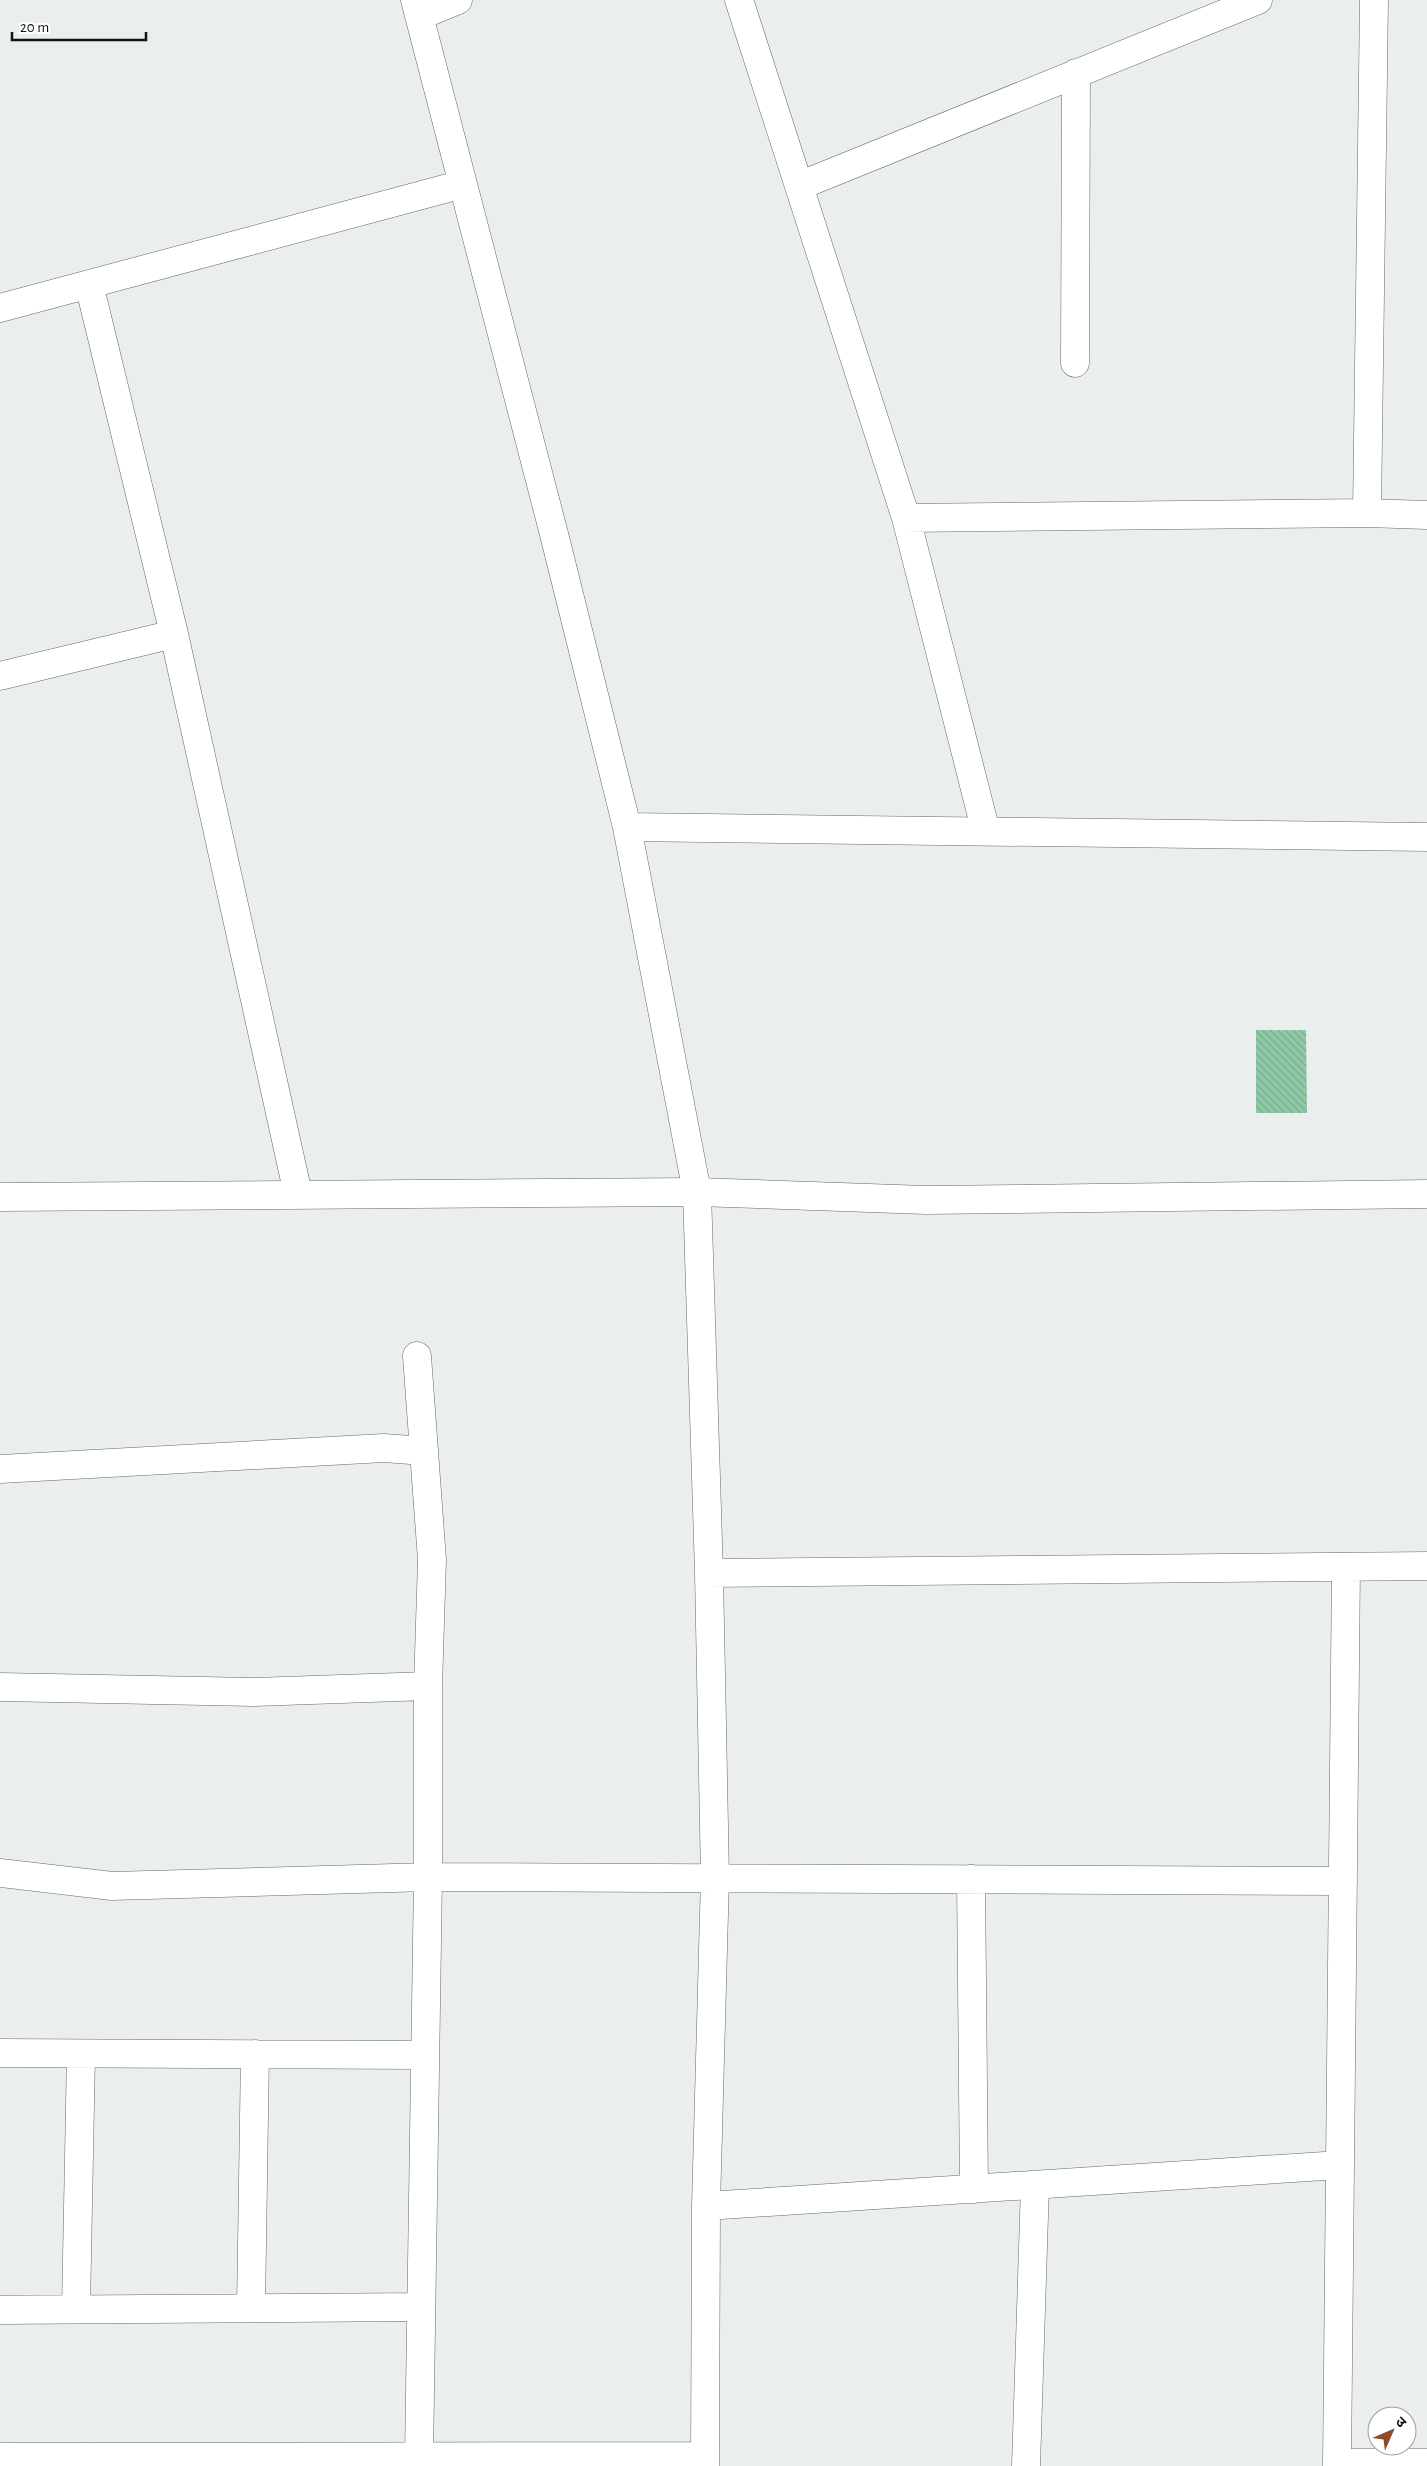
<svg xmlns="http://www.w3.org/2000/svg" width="1427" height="2466" font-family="'Alegreya Sans','Noto Sans Devanagari',sans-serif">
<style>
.building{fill:url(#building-back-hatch)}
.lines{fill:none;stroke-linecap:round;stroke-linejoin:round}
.minor-casing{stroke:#646867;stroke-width:29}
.tertiary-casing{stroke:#646867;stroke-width:29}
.minor{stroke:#fff;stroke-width:28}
.tertiary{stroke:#fff;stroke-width:28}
</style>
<defs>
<pattern id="building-back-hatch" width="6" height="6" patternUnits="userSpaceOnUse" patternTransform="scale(1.25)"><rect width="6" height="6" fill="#90c9a8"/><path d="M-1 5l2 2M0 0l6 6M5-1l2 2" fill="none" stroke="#7bac90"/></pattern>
</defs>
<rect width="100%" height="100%" fill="#eaeeee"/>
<path class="building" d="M1256 1030H1306L1307 1113H1256Z"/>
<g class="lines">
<g class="minor-casing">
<path id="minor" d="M415 0 554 534 627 827 697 1192 709 1573 715 1877 706 2206 705 2466
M739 0 906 518 986 832
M419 16 458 0
M799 186 1258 0
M89 284 174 634 298 1194
M0 308 463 184
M1075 363 1076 73
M1367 513 1374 0
M906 518 1367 513 1427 515
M0 676 174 634
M627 827 1427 837
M417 1356 432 1560 428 1686V1877L419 2457
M0 1469 384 1448 424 1451
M709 1573 1427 1566
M0 1687 254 1692 428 1686
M0 1873 112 1886 428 1877 1343 1881
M971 1879 974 2189
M0 2053 425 2055
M706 2206 1340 2165
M251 2308 255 2054
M76 2309 81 2054
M0 2310 421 2307
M0 2457 705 2456
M1338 2463H1427
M1026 2466 1035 2185
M1337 2466 1346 1567"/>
</g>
<g class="tertiary-casing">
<path id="tertiary" d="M0 1197 697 1192 926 1200 1427 1194"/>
</g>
<use href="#minor" class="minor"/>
<use href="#tertiary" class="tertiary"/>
</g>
<g transform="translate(1392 2431) rotate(45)"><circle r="24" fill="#ffffff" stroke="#a0a0a0"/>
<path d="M0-4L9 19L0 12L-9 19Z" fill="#914a26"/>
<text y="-8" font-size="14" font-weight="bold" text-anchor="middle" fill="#111212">उ</text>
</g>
<path d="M12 32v8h134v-8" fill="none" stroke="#111212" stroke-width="2.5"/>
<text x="20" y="32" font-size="15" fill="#111212" stroke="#ffffff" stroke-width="4" paint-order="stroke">20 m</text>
</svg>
